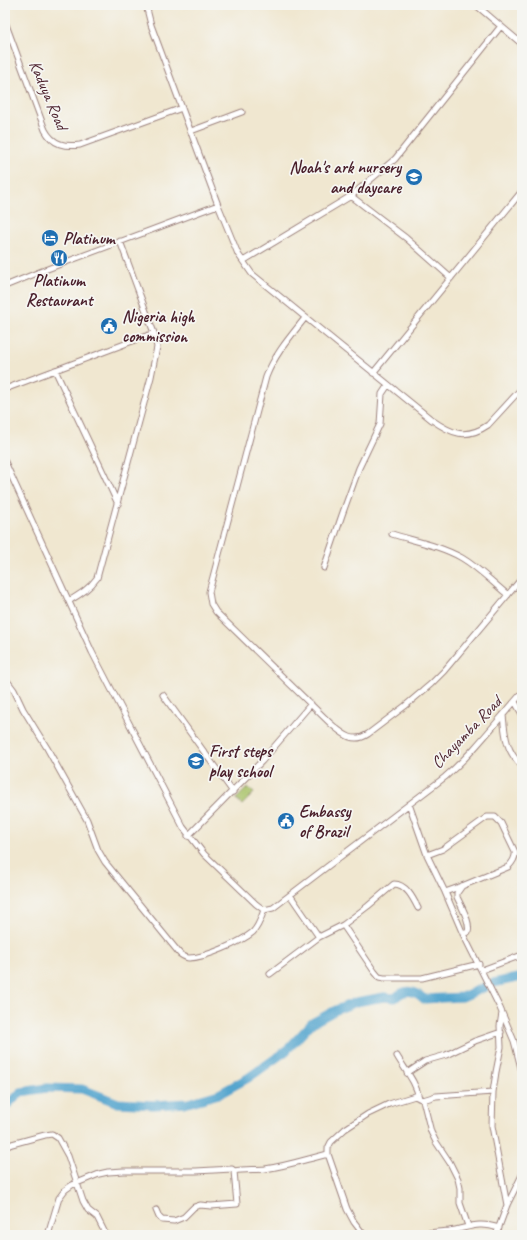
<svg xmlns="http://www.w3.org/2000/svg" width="527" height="1240" font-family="Caveat,sans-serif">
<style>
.green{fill:#a9c369;stroke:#7a714a}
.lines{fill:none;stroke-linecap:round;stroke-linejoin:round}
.river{stroke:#54a5ce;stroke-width:9}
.minor-casing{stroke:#9d837e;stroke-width:7}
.minor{stroke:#fff;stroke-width:5}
.labels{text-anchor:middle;stroke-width:3.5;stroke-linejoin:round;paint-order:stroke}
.street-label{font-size:17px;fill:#4a1f2b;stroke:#f6f6f2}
.poi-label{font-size:17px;font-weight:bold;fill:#4a1f2b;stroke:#f6f6f2;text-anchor:start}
</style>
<rect width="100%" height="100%" fill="#f6f6f2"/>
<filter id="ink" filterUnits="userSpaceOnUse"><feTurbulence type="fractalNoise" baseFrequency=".025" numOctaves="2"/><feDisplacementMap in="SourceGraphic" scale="8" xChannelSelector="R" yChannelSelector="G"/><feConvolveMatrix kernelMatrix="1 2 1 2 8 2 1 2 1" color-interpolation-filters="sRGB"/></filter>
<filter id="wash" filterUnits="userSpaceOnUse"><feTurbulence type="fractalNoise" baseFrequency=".012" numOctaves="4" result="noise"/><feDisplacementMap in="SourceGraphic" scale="16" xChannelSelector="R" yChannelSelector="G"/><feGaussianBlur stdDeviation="0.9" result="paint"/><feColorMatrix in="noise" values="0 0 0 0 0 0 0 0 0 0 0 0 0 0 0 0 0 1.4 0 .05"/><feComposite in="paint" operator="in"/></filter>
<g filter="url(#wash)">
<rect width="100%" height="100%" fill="#f0e7d0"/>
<path class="green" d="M248 787 254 793 242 805 236 799Z"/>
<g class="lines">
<path class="river" d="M493 983 522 977
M5 1107 21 1092 47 1088 82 1089 118 1103 154 1105 188 1103 219 1094 248 1078 286 1051 312 1023 336 1010 356 1002 384 997 395 998C405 988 415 990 424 999L462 997 485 987"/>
</g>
</g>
<g filter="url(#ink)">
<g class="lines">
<g class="minor-casing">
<path id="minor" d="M146 5 151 25 218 205 238 254 252 274 432 420C452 434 466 440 488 425L522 388
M476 5 522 44
M5 22 45 130C53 145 65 147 80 145L182 108
M191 131 242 112
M351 196 406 238 451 278
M243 261 351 196 395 159 501 26
M5 286 42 271 218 205
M305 318C290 337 275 354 266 377L209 592 211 604 216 612 331 724C343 734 353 744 368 734L405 706 431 684 444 671 522 578
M55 370 118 504
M373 373 522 191
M5 389 154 333
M5 462 92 652 183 827 204 854 256 904 264 910 273 908 290 895 445 777C475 751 496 722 522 693
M392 534C415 541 441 546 462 558 479 568 493 583 508 595
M324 568 342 515 359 468 380 424 382 394 388 385
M69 601C80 594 89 589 97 578L151 377 157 347 154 333 120 241
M5 678 14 690 23 709 47 748 87 820 98 850 105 862 180 954C183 956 186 958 189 958 205 958 241 942 253 932 259 926 261 918 264 910
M163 695 233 792
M515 702 522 714
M503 715C505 736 506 751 522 766
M409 804 427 855 445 892 463 934 500 1008 514 1041 522 1072
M188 836 262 761 311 704
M427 855 443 849 487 817H495L501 823 515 852C516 858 512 863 508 867L462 886 445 892
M462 886 457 893V897C461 906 471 922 468 932L463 934
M290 895 319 937
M343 925 374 971 379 977 384 978H422L479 964
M482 970 522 955
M270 974 319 937 343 925 368 906 394 884C406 884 413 898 418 908
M502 1013 500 1026 501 1047 496 1072 493 1092 492 1126 507 1205
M397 1056C405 1070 416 1082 419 1098
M407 1073 425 1061 446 1055 475 1041 501 1032
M423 1100 431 1132 436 1142 450 1163 458 1179 460 1188V1203L468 1226
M5 1147 12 1144 45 1135 52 1134 58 1138 68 1156 83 1201 88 1210 97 1217 106 1235
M156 1210 159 1217 162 1220 174 1221 184 1217 194 1207 200 1205 211 1206 237 1204 234 1171
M48 1235 59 1198 65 1190 72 1185 99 1174 108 1172 124 1171H196L232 1169 234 1171C244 1169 255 1170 265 1169 287 1166 307 1159 328 1154
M198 1235H202
M364 1235 354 1222 347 1209 328 1154V1148L331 1142 345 1129 368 1114 389 1104 415 1096 423 1100 436 1096 493 1092
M414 1235C425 1233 437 1232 449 1231 469 1228 477 1221 499 1228
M496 1235 507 1205 522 1175"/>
</g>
<use href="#minor" class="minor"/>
</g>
</g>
<defs>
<g id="school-disc" transform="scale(0.9)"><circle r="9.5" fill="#1f6fb2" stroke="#f6f6f2"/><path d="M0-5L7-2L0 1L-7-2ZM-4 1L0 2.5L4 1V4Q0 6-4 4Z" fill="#fff"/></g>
<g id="hotel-disc" transform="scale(0.9)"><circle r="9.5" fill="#1f6fb2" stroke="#f6f6f2"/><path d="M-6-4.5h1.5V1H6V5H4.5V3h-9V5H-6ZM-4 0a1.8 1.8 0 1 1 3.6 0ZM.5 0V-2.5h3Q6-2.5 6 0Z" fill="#fff"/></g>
<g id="restaurant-disc" transform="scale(0.9)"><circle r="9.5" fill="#1f6fb2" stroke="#f6f6f2"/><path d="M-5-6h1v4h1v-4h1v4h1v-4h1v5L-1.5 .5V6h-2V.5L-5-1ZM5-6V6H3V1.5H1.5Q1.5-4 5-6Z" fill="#fff"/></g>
<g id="civic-disc" transform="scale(0.9)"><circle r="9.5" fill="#1f6fb2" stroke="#f6f6f2"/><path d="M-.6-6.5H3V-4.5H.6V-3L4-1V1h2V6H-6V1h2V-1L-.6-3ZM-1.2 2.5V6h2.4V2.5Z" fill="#fff"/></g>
</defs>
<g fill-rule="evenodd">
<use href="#school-disc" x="414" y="177"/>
<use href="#hotel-disc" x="50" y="238"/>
<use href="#restaurant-disc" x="59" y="258"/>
<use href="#civic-disc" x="109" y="326"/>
<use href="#school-disc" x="196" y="761"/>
<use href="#civic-disc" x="286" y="821"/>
</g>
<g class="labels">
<g class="street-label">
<text transform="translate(49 95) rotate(67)" y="6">Kaduya Road</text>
<text transform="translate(466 732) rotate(-46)" y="6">Chayamba Road</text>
</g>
<g class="poi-label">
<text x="401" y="173" text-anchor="end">Noah's ark nursery<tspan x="401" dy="20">and daycare</tspan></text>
<text x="63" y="244">Platinum</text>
<text x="59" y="286" text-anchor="middle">Platinum<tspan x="59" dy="20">Restaurant</tspan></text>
<text x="122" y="322">Nigeria high<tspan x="122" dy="20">commission</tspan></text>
<text x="209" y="757">First steps<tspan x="209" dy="20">play school</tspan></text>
<text x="299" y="817">Embassy<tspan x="299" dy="20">of Brazil</tspan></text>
</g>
</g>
<rect width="527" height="1240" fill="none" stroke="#f6f6f2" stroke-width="20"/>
</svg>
